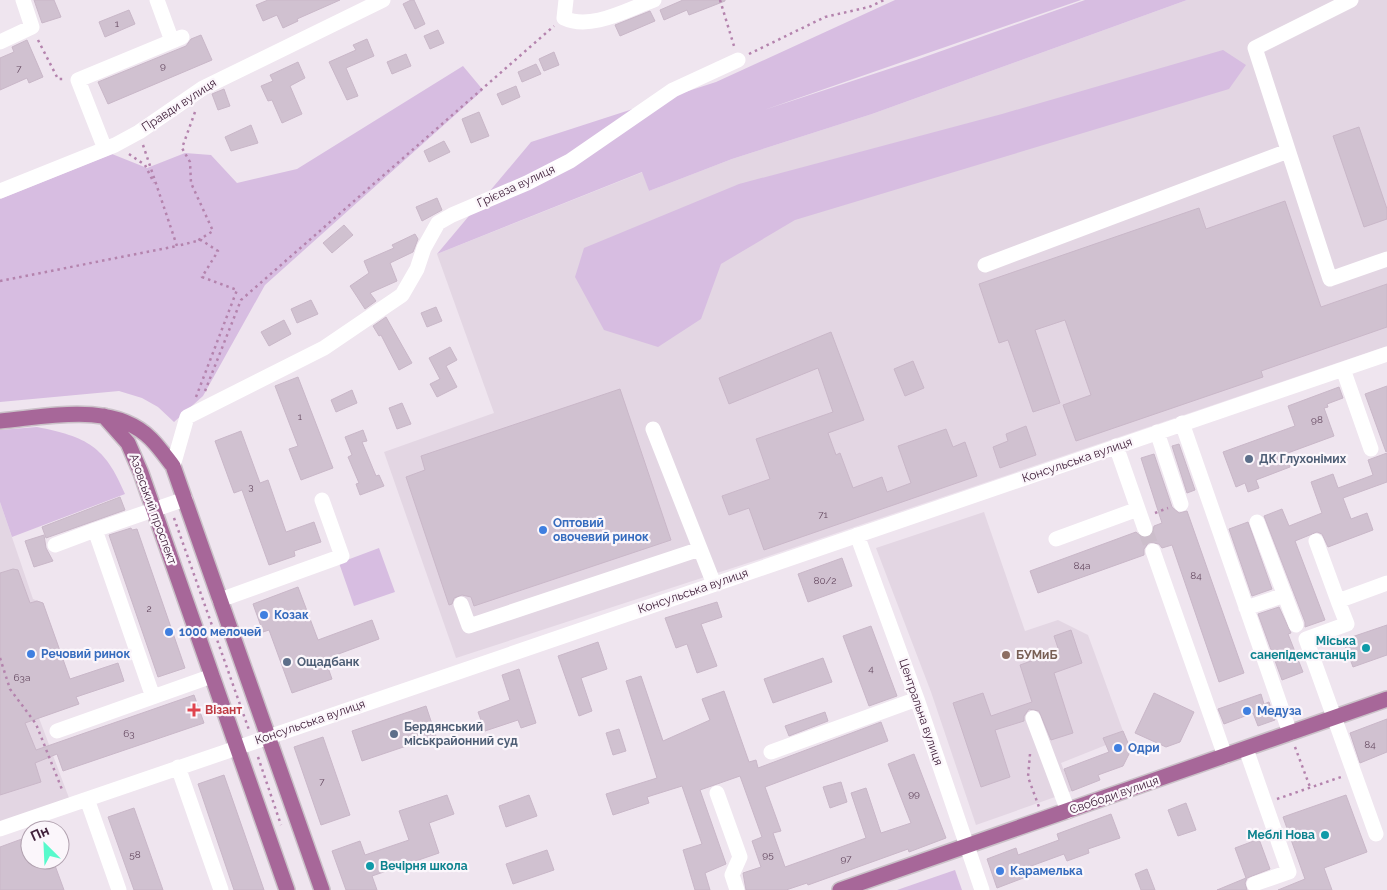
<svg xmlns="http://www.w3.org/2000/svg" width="1387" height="890" font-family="Raleway,sans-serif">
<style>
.built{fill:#e3d6e3}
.green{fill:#d7bde1}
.building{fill:#d0c1d0;stroke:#c9b7c8}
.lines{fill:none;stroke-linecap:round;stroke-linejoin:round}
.minor-tunnel{stroke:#ccbecb;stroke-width:15;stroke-dasharray:15 8;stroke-linecap:butt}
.major-casing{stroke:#cac1c8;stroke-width:18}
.path{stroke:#b483ad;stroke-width:2.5;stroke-dasharray:2.5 4;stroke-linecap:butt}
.minor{stroke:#fff;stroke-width:15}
.major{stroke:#a76799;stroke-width:15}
.service-dot{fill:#5c6f8a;stroke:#fbf6fb;stroke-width:2}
.shop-dot{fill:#3f7fe0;stroke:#fbf6fb;stroke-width:2}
.culture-dot{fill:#0f9aa8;stroke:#fbf6fb;stroke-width:2}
.education-dot{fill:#8d6e63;stroke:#fbf6fb;stroke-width:2}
.health-dot{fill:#e0444e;stroke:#fbf6fb;stroke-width:2}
.labels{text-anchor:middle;stroke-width:4.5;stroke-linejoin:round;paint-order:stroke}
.number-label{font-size:10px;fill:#664a61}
.street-label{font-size:12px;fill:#42223c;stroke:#fbf6fb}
.service-label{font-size:12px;font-weight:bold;fill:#4e5e75;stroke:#fbf6fb;text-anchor:start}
.shop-label{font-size:12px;font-weight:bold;fill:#366cbe;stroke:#fbf6fb;text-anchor:start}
.culture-label{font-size:12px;font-weight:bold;fill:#0d838f;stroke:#fbf6fb;text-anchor:end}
.education-label{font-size:12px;font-weight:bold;fill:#785e54;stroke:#fbf6fb;text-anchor:start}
.health-label{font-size:12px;font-weight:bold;fill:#be3a42;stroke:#fbf6fb;text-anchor:start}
</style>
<rect width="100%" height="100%" fill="#efe5ef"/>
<path class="built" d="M1187 0H1387V346L769 556 456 658 384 452 494 413 437 254 643 172 649 191 732 159 872 114Z
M0 502 33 599 43 603 79 704 39 718 69 798 0 822Z
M984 512 1025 631 1058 620 1088 635 1123 731 1104 738 1106 745 1061 763 1072 791 976 825 931 692 876 548Z"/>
<path class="green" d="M895 0H1081L764 110 916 60 1085 0H1187L872 114 732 159 649 191 642 172 437 254 531 142 716 82Z
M1223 50 1246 65 1229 89 795 220 721 264 701 319 658 347 604 330 575 277 584 248 739 184 1002 114Z
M463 66 483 90 265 285 203 396 174 422 158 407 142 398 119 391 0 402V199L112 154 147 168 185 153 211 155 237 183 297 169Z
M37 427C87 437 105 446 125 494L12 537 0 502V430Z
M379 548 395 592 354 606 339 563Z
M955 870 962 890H897Z"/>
<path class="building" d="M34 0H54L61 17 42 23Z
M268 0H340L297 19 298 21 283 28 277 15 263 21 256 5Z
M411 0H414L425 24 415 29 403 4Z
M683 0H725V1L689 15 687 10 664 20 660 10Z
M129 10 135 24 105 37 99 22Z
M650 11 655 21 620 36 615 25Z
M438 30 444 43 430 49 424 36Z
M201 35 212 60 108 104 98 82 186 46 191 39Z
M367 39 374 56 346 68 358 96 347 100 329 62 356 50 353 45Z
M27 40 43 77 29 83 27 78 0 90V58L14 52 12 47Z
M554 52 559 65 544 71 539 59Z
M406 54 411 66 392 74 387 62Z
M298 62 305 78 290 86 302 114 282 123 272 100 268 101 261 86 273 81 270 75Z
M536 64 541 74 522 82 518 72Z
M516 86 520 97 502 105 497 94Z
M224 89 230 106 218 110 212 94Z
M479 112 489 136 471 143 462 119Z
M251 125 258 143 231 151 225 137Z
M1359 127 1387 209V219L1364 227 1333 136Z
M444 141 450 152 429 162 424 151Z
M437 198 442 210 422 221 416 207Z
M1285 201 1321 307 1387 284V327L1261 371 1263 377 1076 441 1063 405 1091 395 1065 320 1035 330 1060 403 1033 412 1008 340 999 343 979 284 1199 208 1206 229Z
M344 225 353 235 332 253 323 243Z
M415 234 418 239 413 252 390 263 397 281 370 293 376 301 365 309 350 286 369 273 364 261 394 248 392 245Z
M311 300 318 314 297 323 291 309Z
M436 307 442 321 427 327 421 313Z
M386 317 412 363 399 370 381 335 379 336 373 326Z
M284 320 291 334 269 346 261 332Z
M831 332 864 420 828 433 836 455 840 453 853 488 882 477 887 492 911 483 898 446 946 429 953 447 965 442 977 476 764 550 749 508 729 515 722 496 770 479 756 439 833 412 818 368 729 404 719 378Z
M450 347 457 360 446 366 457 387 437 397 430 384 440 379 429 358Z
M913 361 924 388 905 396 894 369Z
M298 377 333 468 301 480 289 449 298 446 275 386Z
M1387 386V451L1386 452 1365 394Z
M1339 387 1343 398 1327 404 1328 407 1324 408 1334 436 1285 454 1290 467 1256 480 1259 488 1248 492 1245 483 1236 487 1223 452 1295 426 1288 406Z
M620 389 671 540 474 606 471 597 462 595 454 598 452 604 449 605 406 477 425 470 421 456Z
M352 390 357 403 336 412 331 400Z
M402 403 411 424 397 429 389 408Z
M1026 426 1036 455 1000 468 993 447 1008 441 1006 434Z
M363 430 367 441 362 442 376 476 379 475 384 486 360 495 356 484 359 483 348 457 352 455 345 437Z
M241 431 260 483 268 480 286 532 314 522 321 542 294 551 295 556 269 565 242 490 234 493 215 441Z
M1179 444 1195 490 1187 493 1172 446Z
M1387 453V482L1343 498 1351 519 1367 513 1373 530 1328 547 1322 534 1317 532 1295 541 1325 620 1305 627V622L1264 516 1282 509 1289 526 1322 513 1311 482 1333 474 1338 488 1373 475 1368 460Z
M1154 454 1172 507 1179 513 1187 511 1244 673 1219 682 1172 545 1162 548 1159 544 1149 542 1144 549V555L1038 593 1030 571 1136 532 1143 538 1152 535 1154 526 1162 523 1141 458Z
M120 497 125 510 46 538 42 527Z
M1248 522 1272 589 1252 596 1229 529Z
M131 528 132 530 137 529 185 668 158 677 109 535Z
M44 535 46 548 53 561 34 567 25 541Z
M842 558 852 586 808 602 798 574Z
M13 569 18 570 30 603 37 601 43 603 70 679 118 663 124 681 76 697 79 704 25 723 36 750 194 695 204 723 63 771 57 754 35 763 41 782 0 795V573Z
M298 587 318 640 372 620 379 639 325 659 332 679 292 693 269 630 263 632 253 604Z
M717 602 722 617 701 624 717 666 697 673 687 644 676 648 665 618Z
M1279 607 1291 633 1288 634 1303 672 1282 680 1258 614Z
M1387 625V655L1353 667 1343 640Z
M871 626 897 696 869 706 843 636Z
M1071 630 1082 663 1054 673 1073 733 1051 740 1039 711 1029 709 1024 716V721L995 730 1010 777 981 787 953 703 983 693 991 716 1032 702 1020 665 1059 651 1054 636Z
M598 642 607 669 581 678 592 711 579 716 558 656Z
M823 658 832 682 773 703 764 679Z
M519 669 536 723 521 728 518 720 485 731 478 712 510 700 502 675Z
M641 676 663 741 710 720 702 699 724 691 749 762 756 760 758 768 881 722 888 741 765 787 781 831 773 833 785 867 866 838 851 793 866 788 881 833 911 823 888 764 914 754 946 838 909 852 908 849 808 885 807 883 786 890H746L743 873 761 867 752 841 762 837 740 776 700 790 726 864 705 873 710 890H695L683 850 702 844 682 786 647 797 649 803 613 815 606 794 657 778 626 681Z
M1154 693 1194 712 1180 742 1166 747 1135 733Z
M1261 694 1264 704 1269 702 1275 720 1258 726 1253 713 1224 724 1218 709Z
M426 706 436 736 362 761 352 731Z
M825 712 828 721 789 736 785 726Z
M1387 719V752L1360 763 1350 733Z
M619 729 626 751 613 755 606 733Z
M1123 731 1131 750 1123 766 1098 775 1100 780 1072 791 1064 769 1109 752 1103 738Z
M323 737 350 815 321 825 294 747Z
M224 775 264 890H234L198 784Z
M841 782 847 802 830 808 823 787Z
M447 795 454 814 429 823 439 853 372 876 377 890H346L332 851 360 841 365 855 409 840 399 811Z
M529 795 537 816 506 827 499 806Z
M1346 795 1367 852 1324 868 1332 890H1278L1305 879 1283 817Z
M1186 803 1196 830 1178 836 1168 810Z
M134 808 163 890H134L108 817Z
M1111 814 1120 838 1088 849 1089 853 1067 861 1064 854 1023 869 1026 877 997 888 987 859 1016 848 1018 855 1059 840 1057 834Z
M30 836V860H53L64 890H0V847Z
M1259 839 1270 869 1247 878 1245 883 1247 890H1217L1246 878 1235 848Z
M547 850 554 870 513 884 506 864Z
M1147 869 1155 890H1141L1135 874Z"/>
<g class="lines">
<path class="minor-tunnel" d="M1145 529 1153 551"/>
<g class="major-casing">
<path id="major" d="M104 416 128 443 141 473 287 890
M0 421C47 417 113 401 151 439 159 447 166 457 173 466L322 890
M840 890 1387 699"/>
</g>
<path class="path" d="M720 0 734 46
M38 40 58 79H64
M749 54 825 17 869 7 884 0
M195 112 182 148 190 162 191 183 213 231 197 241
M143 145 177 246 201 240 218 251 202 277 237 290 196 397
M129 154 145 165 154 183
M0 281 177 246
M205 391 241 300 554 26
M1155 513 1168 508
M174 518 249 730
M0 658 10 689 36 724 63 792
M1295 747 1310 787
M1030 754 1028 777 1039 807
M258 757 281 825
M1277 799 1341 777"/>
<path class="minor" d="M157 0 172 41
M566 0 564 18C591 31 628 9 654 0
M1351 0 1255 48 1330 279 1387 259
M0 42 32 27 23 0
M105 149 78 80 182 37
M0 191 115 145 139 132 203 88 383 0
M985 265 1288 151
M1343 369 1371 449
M1182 423 1290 733
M653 429 714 584
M1157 432 1181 504
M1116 446 1145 529
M173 466 187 417 324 348 402 295 417 269 424 248 438 223 452 215 527 183 570 161 673 90 738 60
M1257 522 1296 625
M95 530 185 499
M857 535 917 699 982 890
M1056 539 1138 509
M1316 541 1338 601
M55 545 95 530 153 697
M1153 551 1225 756
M220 600 342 556 322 500
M461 604 469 626 700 549
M1246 608 1285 595
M1033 718 1068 811
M57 731 212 676
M1246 749 1289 872 1254 884
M771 752 917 699
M178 767 221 890
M717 793 740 857 732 875 737 890
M87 799 119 890
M0 829 1387 354
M1376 834 1306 639 1347 624 1338 601 1387 583"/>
<use href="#major" class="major"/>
</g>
<g class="service-dot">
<circle cx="1249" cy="459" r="5"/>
<circle cx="287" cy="662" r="5"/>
<circle cx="394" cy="734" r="5"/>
</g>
<g class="shop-dot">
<circle cx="543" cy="530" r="5"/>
<circle cx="264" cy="615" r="5"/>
<circle cx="169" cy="632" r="5"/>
<circle cx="31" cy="654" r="5"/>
<circle cx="1247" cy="711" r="5"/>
<circle cx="1118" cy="748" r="5"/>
<circle cx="1000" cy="871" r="5"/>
</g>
<g class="culture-dot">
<circle cx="1366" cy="648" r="5"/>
<circle cx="1325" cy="835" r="5"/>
<circle cx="370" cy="866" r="5"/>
</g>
<circle class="education-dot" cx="1006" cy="655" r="5"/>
<path class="health-dot" d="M191.5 702.5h5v5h5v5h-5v5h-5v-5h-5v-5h5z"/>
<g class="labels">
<g class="number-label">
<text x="117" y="27">1</text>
<text x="163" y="69">9</text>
<text x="19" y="72">7</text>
<text x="300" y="420">1</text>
<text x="1317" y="423">98</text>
<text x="251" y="490">3</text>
<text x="823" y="518">71</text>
<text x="1082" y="569">84а</text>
<text x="1196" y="579">84</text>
<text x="825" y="584">80/2</text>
<text x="149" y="612">2</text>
<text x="871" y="672">4</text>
<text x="22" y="681">63а</text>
<text x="129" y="737">63</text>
<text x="1370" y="748">84</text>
<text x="322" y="785">7</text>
<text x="914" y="797">99</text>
<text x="135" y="858">58</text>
<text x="768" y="858">95</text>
<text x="846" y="862">97</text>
</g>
<g class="street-label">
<text transform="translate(179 105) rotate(-33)" y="4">Правди вулиця</text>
<text transform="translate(516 186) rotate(-25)" y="4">Грієвза вулиця</text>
<text transform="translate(1077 460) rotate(-19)" y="4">Консульська вулиця</text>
<text transform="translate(153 509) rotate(70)" y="4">Азовський проспект</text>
<text transform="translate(693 591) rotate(-19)" y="4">Консульська вулиця</text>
<text transform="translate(921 712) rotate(71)" y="4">Центральна вулиця</text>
<text transform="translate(310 722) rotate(-19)" y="4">Консульська вулиця</text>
<text transform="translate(1114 795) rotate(-19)" y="4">Свободи вулиця</text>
</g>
<g class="service-label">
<text x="1259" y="463">ДК Глухонімих</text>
<text x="297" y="666">Ощадбанк</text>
<text x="404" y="731">Бердянський<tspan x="404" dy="14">міськрайонний суд</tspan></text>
</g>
<g class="shop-label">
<text x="553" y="527">Оптовий<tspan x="553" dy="14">овочевий ринок</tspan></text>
<text x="274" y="619">Козак</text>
<text x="179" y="636">1000 мелочей</text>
<text x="41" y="658">Речовий ринок</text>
<text x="1257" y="715">Медуза</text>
<text x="1128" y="752">Одри</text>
<text x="1010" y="875">Карамелька</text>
</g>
<g class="culture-label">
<text x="1356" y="645">Міська<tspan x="1356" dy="14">санепідемстанція</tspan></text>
<text x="1315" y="839">Меблі Нова</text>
<text x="380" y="870" text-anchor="start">Вечірня школа</text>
</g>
<g class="education-label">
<text x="1016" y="659">БУМиБ</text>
</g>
<g class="health-label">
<text x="205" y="714">Візант</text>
</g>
</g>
<g transform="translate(45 845) rotate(336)"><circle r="24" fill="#fbf6fb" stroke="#b1a1af"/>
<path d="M0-4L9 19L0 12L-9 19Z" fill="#58facc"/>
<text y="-8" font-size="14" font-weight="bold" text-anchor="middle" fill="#42223c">Пн</text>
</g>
</svg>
